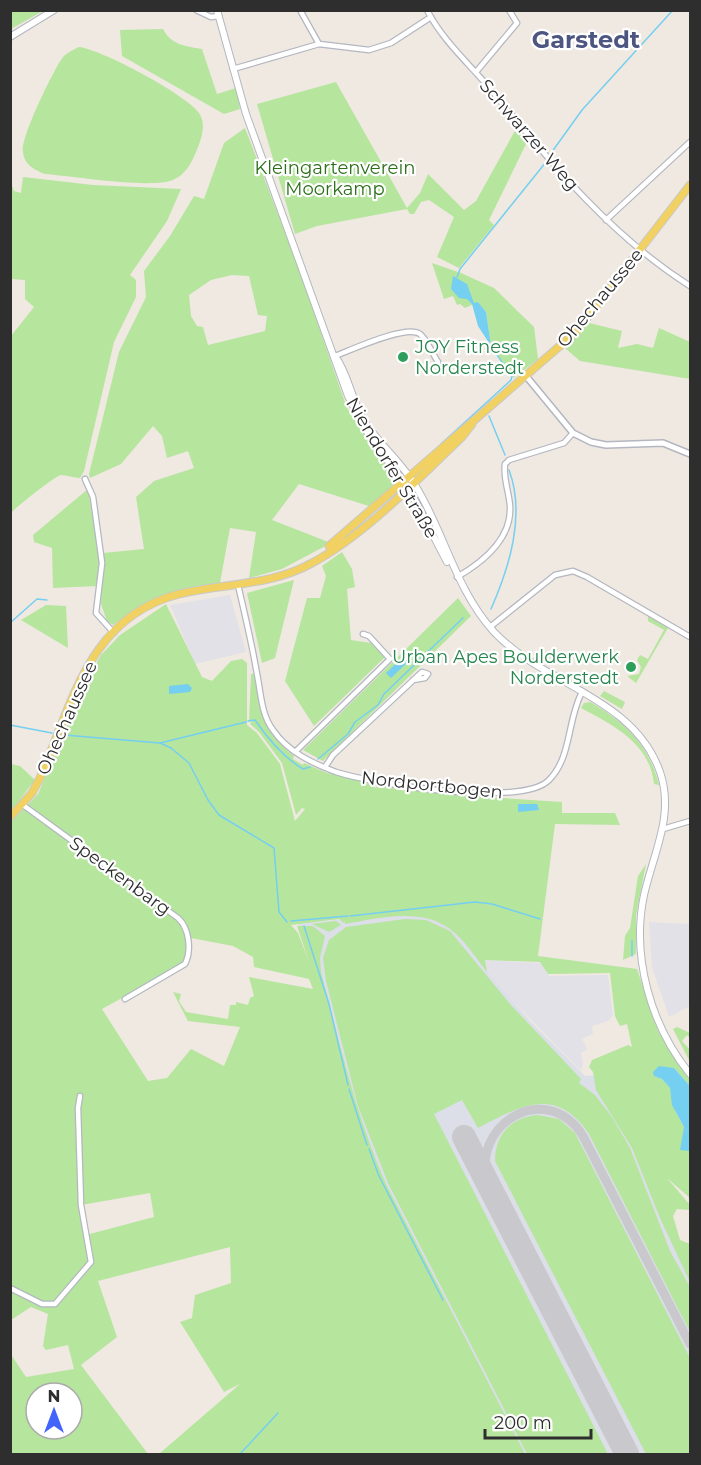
<svg xmlns="http://www.w3.org/2000/svg" width="701" height="1465" font-family="Montserrat,sans-serif">
<style>
.industrial{fill:#e3e1e8}
.airport{fill:#dcdee8}
.green{fill:#b6e59e;fill-rule:evenodd}
.water{fill:#75cff0}
.lines{fill:none;stroke-linecap:round;stroke-linejoin:round}
.stream{stroke:#75cff0;stroke-width:1.5}
.taxiway{stroke:#c9c8cc;stroke-width:9}
.runway{stroke:#c9c8cc;stroke-width:24}
.minor-casing{stroke:#b4b7c1;stroke-width:7}
.tertiary-casing{stroke:#b4b7c1;stroke-width:8}
.secondary-casing{stroke:#b4b7c1;stroke-width:8}
.primary-casing{stroke:#c9c9c9;stroke-width:9}
.minor{stroke:#fff;stroke-width:4.5}
.tertiary{stroke:#fff;stroke-width:5}
.secondary{stroke:#fff;stroke-width:6}
.primary{stroke:#f2d163;stroke-width:7}
.leisure-dot{fill:#2e9e5b;stroke:#fff;stroke-width:2}
.labels{text-anchor:middle;stroke-width:4.5;stroke-linejoin:round;paint-order:stroke}
.street-label{font-size:18px;fill:#2e2e2e;stroke:#fff}
.park-label{font-size:18px;fill:#2c6e1b;stroke:#fff}
.leisure-label{font-size:18px;fill:#27864d;stroke:#fff;text-anchor:start}
.district-label{font-size:24px;font-weight:bold;fill:#4d5680;stroke:#fff}
</style>
<rect width="100%" height="100%" fill="#efe9e1"/>
<path class="industrial" d="M230 595 246 652 195 664 170 605Z
M649 922 690 924V1006L669 1017 652 967Z
M485 960 542 963 549 976 608 975 613 1015 608 1021 592 1026 593 1034 582 1039 587 1049 581 1053 583 1064 581 1071 501 989 487 972Z"/>
<path class="airport" d="M474 905 487 972 531 1022 585 1076 600 1075 690 1279V1454H520L461 1333 369 1163 327 1007 298 924Z"/>
<path class="green" d="M10 11 11 10 43 11 11 29Z
M163 29C171 45 185 46 202 49L217 94 236 88 240 109 224 114 122 56 120 30Z
M79 47C101 49 187 95 199 113 207 125 201 140 196 152 191 164 185 175 173 180 150 189 73 176 45 174 35 170 24 165 23 152 20 138 54 69 63 57 68 52 73 50 79 47Z
M336 82 407 208 420 193 428 174 464 210 476 201 517 127 527 142 489 220 494 225 459 268 437 257 454 217 429 200 421 202 414 214H410L407 209 317 226 295 234 257 104Z
M245 128 298 267 347 408 395 479 394 484 372 507 299 484 272 520 331 543 282 569 249 578 256 532 230 528 220 583C175 591 152 599 113 625L107 621 101 604 103 553 144 549 136 497 154 481 194 468 188 451 167 458 162 436 153 426 121 464 90 478 89 474 119 352 146 297 144 271 170 236 194 196 204 199 224 143ZM232 275 249 276 258 315 267 316 265 331 208 345 203 327 197 326 191 316 189 295 211 280Z
M23 177 93 185 181 189 167 221 130 275 136 280V297L114 342 84 471 80 478C74 478 66 475 61 475 55 476 15 508 11 513V336L34 307 25 299V280L11 279V182L14 191 21 193Z
M432 263 461 273 494 288 534 327 538 359 514 378 491 346 486 312 478 302 465 308 460 304 457 305 453 296 444 299Z
M589 323 622 331 618 348 637 344 653 348 659 328 690 342V379L580 361 565 348Z
M88 489 100 562 98 586 53 588 52 548 34 542 33 535Z
M342 552 352 569 355 587 347 589 351 640 371 643 385 657 314 726 285 681 307 598H320L326 576 322 566Z
M294 580 275 658 262 663 247 593Z
M458 598 471 616 323 761 303 750Z
M166 604 202 677 212 681 231 661 242 659 247 663V725L257 733 280 764 295 821 305 809 302 808 296 815 282 763 259 732 250 724 252 721 249 722 251 674H254C260 712 263 731 294 756L293 759 303 765 304 763 327 773 373 783 376 789 377 783 457 795 562 802V813H615L620 825 555 824 538 956 637 969 658 1031 690 1080V1086L674 1068 654 1076 662 1079 670 1088 675 1111 684 1127 683 1138 690 1150V1198L667 1178 690 1205V1210L677 1209 673 1216 680 1240 690 1244V1282L660 1218 632 1148 596 1090 593 1072 589 1067 592 1060 628 1045 632 1047 627 1024 620 1026 615 1016 610 973 548 974 540 962 485 960 487 972C476 958 465 940 450 929 421 907 378 918 345 924V921L344 923 339 919 291 925 298 933 309 962 297 926H313L325 936 320 958 321 972C340 1044 356 1116 386 1184L525 1454H159L240 1384 224 1392 180 1322 192 1318 195 1295 231 1283 230 1247 98 1281 117 1337 81 1365 148 1454H11L10 1353 26 1377 74 1369 68 1345 46 1350 43 1346 48 1314 31 1307 11 1320V822L38 794 85 683 101 655 120 635ZM186 937 233 946 253 957 254 967 309 979 313 989 249 977 254 996 250 998 248 1005 236 1002V1005H230L228 1019 186 1012 179 1001 181 994 173 992 188 1021 240 1027 224 1066 191 1049 167 1078 148 1081 102 1009 184 964 187 955ZM150 1193 154 1217 86 1235 81 1205ZM36 1393H72V1429H36Z
M46 605 66 606 68 648 21 620Z
M648 616 668 628 636 683 627 676 639 674 641 667 637 660 640 655 648 659 664 630 648 621Z
M604 691 625 702 622 709 600 696Z
M590 702C625 722 649 745 659 785L654 784C650 743 613 725 581 708L584 703Z
M11 764 20 766 35 780 11 811Z
M646 864 636 915V954L623 960 625 936 630 928 638 876Z
M405 919 426 920 450 931 510 1004 581 1079 579 1083 595 1095 612 1117 630 1148 670 1251 690 1287V1332L589 1134C556 1085 520 1106 478 1128L462 1100 434 1114 608 1454H527L388 1183 358 1106 326 981 323 958 329 940 346 927Z
M336 921 341 925 329 932 312 924Z
M677 1027 690 1033V1038L687 1035 682 1041 690 1050V1062L673 1029Z
M538 1115 559 1119 575 1133 690 1358V1454H646L495 1161C495 1134 512 1117 538 1115Z"/>
<path class="water" d="M453 276 467 284 474 303 478 302 486 312 491 346 478 326 472 304 467 299 459 298 451 289Z
M405 655 409 657 410 660 391 678 386 673Z
M188 684 192 688 190 692 169 694V686Z
M518 804H537L539 810 518 812Z
M659 1066 674 1068 690 1086 689 1151 680 1150 684 1127 672 1105 670 1088 662 1079 654 1076 653 1072Z"/>
<g class="lines">
<path class="stream" d="M549 156 582 110 673 10
M457 277 460 269 546 162
M489 416 505 455
M441 444 511 380 512 376 490 345
M491 609C509 568 526 515 509 470
M10 623 37 599 47 600
M248 721 255 720C268 739 283 757 303 769L310 767
M10 725 52 733
M64 735 160 743 171 748 189 763 208 800 219 815 274 848 279 912 287 922
M160 743 246 722
M318 759 348 734 355 722 378 705 384 694 463 618
M350 916 475 902 492 904 540 919
M291 921 348 916
M304 926 329 1004 348 1085
M632 956V941
M349 1089 367 1145
M369 1149 379 1176 443 1300
M240 1454 278 1413"/>
<path class="taxiway" d="M489 1187C467 1124 547 1078 583 1136L690 1344"/>
<path class="runway" d="M464 1137 627 1454"/>
<g class="minor-casing">
<path id="minor" d="M196 10 211 17 219 16
M300 10 319 44
M427 10C441 38 467 62 487 85 548 159 608 234 690 286
M233 69 319 44 369 50 391 43 431 17
M476 72 517 23 509 10
M606 220 690 142
M335 356C351 350 407 324 420 334 428 341 432 353 438 362
M85 479 93 497 102 563 96 613 114 633
M457 577C483 562 512 539 510 506 509 492 503 478 505 464L509 460 564 443 573 433
M238 585C245 615 252 644 257 674 261 693 261 714 273 730 288 752 312 763 336 772 374 784 522 808 549 780 572 757 567 720 582 692
M490 627 555 575 573 571 587 577 690 637
M295 752 390 659 369 636 363 634
M325 767 333 755 422 672 428 674 425 678 413 680
M23 805 178 918C189 928 192 950 185 964L125 999
M663 829 690 821
M10 1288 42 1304H55L91 1262 81 1205 78 1108 80 1096"/>
</g>
<g class="tertiary-casing">
<path id="tertiary" d="M526 376 573 433 591 442 606 445 663 443 690 454"/>
</g>
<g class="secondary-casing">
<path id="secondary" d="M217 10 246 114 348 396 372 441 408 487 447 562
M10 37 54 10
M335 356C348 373 351 398 362 417 376 442 400 460 415 485 445 533 455 589 494 632 544 685 634 697 660 772 675 815 653 854 644 895 631 957 651 1026 690 1074"/>
</g>
<g class="primary-casing">
<path id="primary" d="M329 546 576 332 690 185
M10 817 32 793 40 778C72 705 88 617 179 594 224 583 271 586 312 563 365 535 419 478 462 437L472 424"/>
</g>
<use href="#minor" class="minor"/>
<use href="#tertiary" class="tertiary"/>
<use href="#secondary" class="secondary"/>
<use href="#primary" class="primary"/>
</g>
<g class="leisure-dot">
<circle cx="403" cy="357" r="6"/>
<circle cx="631" cy="667" r="6"/>
</g>
<g class="labels">
<g class="street-label">
<text transform="translate(529 135) rotate(49)" y="6">Schwarzer Weg</text>
<text transform="translate(600 298) rotate(-50)" y="6">Ohechaussee</text>
<text transform="translate(392 468) rotate(59)" y="6">Niendorfer Straße</text>
<text transform="translate(67 718) rotate(-66)" y="6">Ohechaussee</text>
<text transform="translate(432 785) rotate(6)" y="6">Nordportbogen</text>
<text transform="translate(120 876) rotate(36)" y="6">Speckenbarg</text>
</g>
<g class="park-label">
<text x="335" y="174">Kleingartenverein<tspan x="335" dy="21">Moorkamp</tspan></text>
</g>
<g class="leisure-label">
<text x="415" y="353">JOY Fitness<tspan x="415" dy="21">Norderstedt</tspan></text>
<text x="619" y="663" text-anchor="end">Urban Apes Boulderwerk<tspan x="619" dy="21">Norderstedt</tspan></text>
</g>
<g class="district-label">
<text x="586" y="48">Garstedt</text>
</g>
</g>
<rect width="701" height="1465" fill="none" stroke="#2e2e2e" stroke-width="24"/>
<g transform="translate(54 1411)"><circle r="28" fill="#ffffff" stroke="#ababab" stroke-width="1.5"/>
<path d="M0-4.5L10 22L0 15L-10 22Z" fill="#4264fb"/>
<text y="-9" font-size="16" font-weight="bold" text-anchor="middle" fill="#2e2e2e">N</text>
</g>
<path d="M485 1429v9h106v-9" fill="none" stroke="#2e2e2e" stroke-width="3"/>
<text x="494" y="1429" font-size="18" fill="#2e2e2e" stroke="#ffffff" stroke-width="4.5" paint-order="stroke">200 m</text>
</svg>
